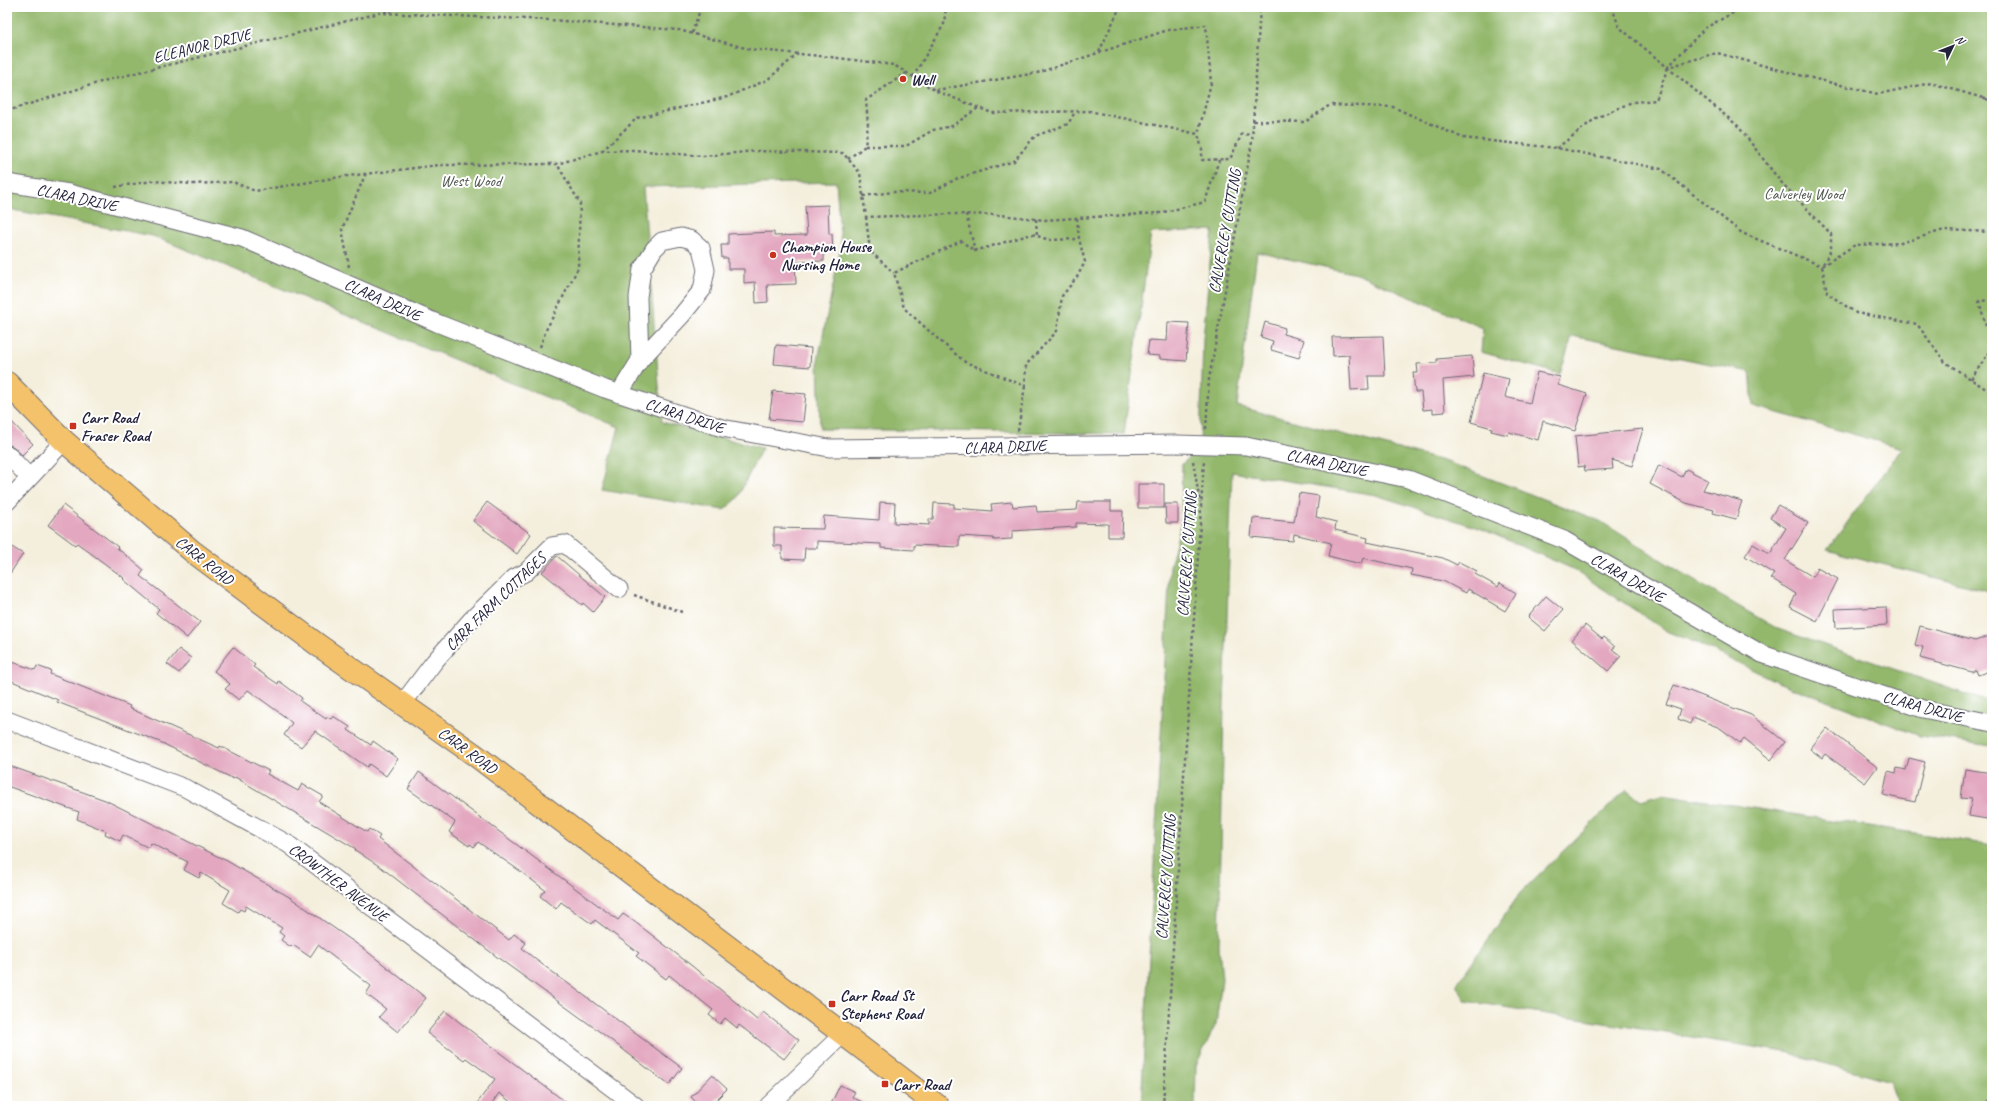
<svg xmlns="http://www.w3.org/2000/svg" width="1999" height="1113" font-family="Caveat,sans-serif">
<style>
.forest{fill:#93b86c;stroke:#5a6d54}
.building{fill:#e3a8c0}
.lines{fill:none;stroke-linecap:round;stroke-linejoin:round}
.minor-casing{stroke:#6c6a74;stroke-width:19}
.major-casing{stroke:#6c6a74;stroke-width:24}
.path{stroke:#6c6a74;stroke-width:2.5;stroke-dasharray:3 3;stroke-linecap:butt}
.minor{stroke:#fff;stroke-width:17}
.major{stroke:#f4c26a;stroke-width:22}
.minor-bridge-casing{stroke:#6c6a74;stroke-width:19;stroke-linecap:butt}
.minor-bridge{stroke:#fff;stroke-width:17}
.poi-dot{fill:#c8321e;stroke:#fff;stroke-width:1.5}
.labels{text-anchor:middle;stroke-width:4;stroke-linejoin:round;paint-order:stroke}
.street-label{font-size:16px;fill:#22223b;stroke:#fff}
.poi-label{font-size:16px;font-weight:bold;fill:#22223b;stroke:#fff;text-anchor:start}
.park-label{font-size:16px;fill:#50584f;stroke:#fff}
</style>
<rect width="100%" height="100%" fill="#fff"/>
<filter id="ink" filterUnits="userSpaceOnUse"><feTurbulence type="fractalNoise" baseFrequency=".025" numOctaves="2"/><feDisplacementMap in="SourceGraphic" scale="8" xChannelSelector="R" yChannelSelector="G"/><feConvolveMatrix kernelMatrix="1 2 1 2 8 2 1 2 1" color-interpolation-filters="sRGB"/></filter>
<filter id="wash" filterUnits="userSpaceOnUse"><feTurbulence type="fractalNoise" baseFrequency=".012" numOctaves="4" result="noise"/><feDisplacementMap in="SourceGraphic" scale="16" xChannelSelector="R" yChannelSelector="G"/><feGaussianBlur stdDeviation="0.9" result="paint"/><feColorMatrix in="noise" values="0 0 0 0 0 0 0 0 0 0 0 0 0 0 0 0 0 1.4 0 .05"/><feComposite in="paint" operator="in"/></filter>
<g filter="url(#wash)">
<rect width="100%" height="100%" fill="#f4efdd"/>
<path class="forest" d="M7 7H1992V592L1827 550 1902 448 1753 406 1750 372 1572 336 1560 374 1481 352 1483 328 1356 274 1257 252 1237 406 1447 462 1600 521 1693 580 1778 629 1980 699 1992 701V746L1920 736 1780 683 1697 643 1668 632 1573 569 1482 529 1376 495 1232 472 1224 705 1219 947 1222 979 1216 1024 1196 1065 1195 1106H1141L1170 567 1181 523 1182 464 1200 448 1203 339 1213 230 1151 233 1124 434 820 429 818 360 841 246 836 182 643 187 662 422 762 448 737 499 724 510 602 490 619 427 153 236 7 209Z
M1627 789 1641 800 1662 794 1992 845V1106H1898L1890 1082 1785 1052 1466 1001 1456 985 1521 892Z"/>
<g id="blocks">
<path class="building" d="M828 205 829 234H832L833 252H824V261L795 262 796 284 767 285 768 302 756 303 755 282 744 283V269H728V258H722L721 245H728V234L774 232V236L807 235 805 206Z
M1168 322 1189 323 1186 361 1160 359V356L1147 355 1149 340 1167 341Z
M1265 322 1285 328 1283 334 1304 340 1299 358 1271 350 1273 341 1261 337Z
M1383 336 1385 376H1368L1369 389 1351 390 1349 355 1333 356 1332 337Z
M776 345 811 348 810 367 774 364Z
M1472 356 1474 377 1443 380 1445 412 1433 413V409L1423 410 1421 392H1415L1413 373H1418L1417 364 1437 363V359Z
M1537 372 1560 377 1558 385 1587 394 1575 431 1543 421 1538 440 1509 432 1508 435 1491 431 1492 428 1471 422 1483 373 1509 379 1505 397 1530 403Z
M773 391 806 394 803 422 769 419Z
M7 417 33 444 22 455 14 447 7 444Z
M1643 429 1632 466 1612 460 1613 469 1585 471 1584 466 1578 467 1575 436Z
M1659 465 1682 477 1686 469 1708 480 1703 490 1742 501 1736 519 1713 513 1714 510 1686 503 1650 484Z
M1138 484H1164V508H1138Z
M1299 493 1319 496 1316 517 1336 522 1335 530 1368 538 1367 542 1443 558 1457 565 1459 562 1477 571 1475 574 1498 587 1500 583 1516 593 1505 611 1468 589 1466 593 1443 581 1411 575 1412 569 1363 558 1361 564 1328 556 1331 543 1294 534 1293 541 1251 537 1253 518 1294 522Z
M487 502 531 534 517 554 473 521Z
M880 502 895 503 894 523 929 525V519H933L934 503 954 504V508L992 511 991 504 1012 502 1013 507 1036 505 1037 512 1077 510 1078 502H1111V511H1123L1122 537H1108V524L1076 523V527L1012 531V539L994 540 993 538 959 536V547L914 545V550L881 548V544L817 541V548H805L804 560 782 559V546H774V528L823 529 824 516 879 520Z
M1165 504H1178V523H1166Z
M63 505 118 547 117 548 144 570 140 576 200 622 187 638 156 613 159 609 123 579 124 578 77 543 75 545 48 525Z
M1778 505 1808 523 1785 560 1813 577 1817 568 1838 579 1817 621 1790 607 1796 594 1771 578 1774 574 1745 556 1753 544 1770 554 1786 528 1770 518Z
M7 544 23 554 7 578Z
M557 556 605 597 593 612 583 603 582 605 542 572Z
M1546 596 1563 610 1545 631 1528 617Z
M1886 607 1887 625 1836 628 1835 609Z
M1585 625 1602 639 1604 637 1615 647 1612 649 1621 656 1608 671 1572 640Z
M1920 626 1975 641 1992 635V670L1978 675 1976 670 1972 672 1920 658 1923 647 1915 645Z
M233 647 255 665 253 667 278 684 279 681 302 698 300 701 326 719 327 717 331 719 333 716 350 727 348 730 371 745 373 741 398 759 386 776 369 764 367 767 315 731 301 747 284 735 292 723 284 716 248 690 239 700 225 689 230 684 214 671Z
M179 649 191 658 179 673 167 664Z
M7 660 35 670 37 666 51 671 50 674 130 706 129 708 219 748 220 746 269 771 267 774 298 791 302 784 323 796 319 802 367 832 369 829 380 836 378 839 509 940 514 934 526 943 522 948 535 959 682 1068 669 1085 607 1037 497 957 382 868 355 850 356 849 235 777 234 779 160 742 57 702 58 700 7 679Z
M1674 685 1751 715 1785 742 1771 760 1744 738 1740 743 1720 728 1693 717 1690 724 1678 719 1681 709 1666 704Z
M1827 728 1877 767 1865 783 1825 754 1822 758 1810 749Z
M1909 758 1925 762 1915 802 1883 795 1888 771 1896 773 1897 768 1906 770Z
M7 765 105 800 227 861 291 898 364 949 426 998 398 1032 379 1017 386 1009 366 994 371 986 318 945 310 957 293 945 291 947 281 940 284 936 279 932 282 928 246 906 244 911 240 909 238 912 223 903 230 890 201 873 199 878 184 870 188 862 151 843 149 848 123 835 120 841 105 834 106 831 77 819 79 812 7 786Z
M1965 769 1992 773 1987 819 1969 816 1972 799 1961 798Z
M419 772 618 920 623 914 635 922 692 966 757 1020 763 1012 799 1040 784 1059 739 1025 737 1028 725 1018 720 1024 709 1015 713 1010 669 975 666 979 636 956 639 953 595 920 592 924 561 902 556 909 540 896 545 890 520 871 478 842 474 847 470 844 469 846 449 832 455 822 408 789Z
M445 1011 480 1038 571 1106H516L499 1093 490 1106H475L495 1079 466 1058 464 1060 427 1033Z
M712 1075 727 1089 710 1106H700L691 1097Z
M840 1085 855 1092 852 1097 870 1106H830Z"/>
</g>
</g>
<g filter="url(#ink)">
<use href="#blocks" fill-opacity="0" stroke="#6c6a74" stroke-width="1"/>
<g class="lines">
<g class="minor-casing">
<path id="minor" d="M7 183 69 193 242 238 437 323 605 389 722 428 829 448 1177 444
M619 394 640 360 682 315 702 290 706 270 701 248 692 240 681 237 662 241 654 249 642 269 638 297 640 360
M1246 446 1408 479 1564 540 1762 654 1923 709 1992 723
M7 454 29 477
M7 502 64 441
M403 703 434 662 471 620 514 578 526 572 552 546 565 544 619 589
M7 720 185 788 288 844 636 1106
M768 1106 844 1033"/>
</g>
<g class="major-casing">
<path id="major" d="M7 383 64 441 192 551 318 645 475 755 938 1106"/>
</g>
<path class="path" d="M1612 7 1619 27 1738 126 1780 181 1831 234V250L1822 266 1827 293 1856 313 1917 324 1945 362 1992 393
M1744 7 1705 28 1668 67 1717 53 1795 74 1878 94 1931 83 1983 98
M384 13 550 20 679 30 749 49 830 57 894 65 936 91 992 113 1089 111 1198 134 1202 149V160L1230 159 1242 134 1252 135
M692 33 701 7
M1099 52 1120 7
M913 77 944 24 946 7
M936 90 1037 73 1168 30 1206 25 1211 83 1198 134
M1992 97 1983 98 1992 101
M7 111 107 80 404 7
M1253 121 1305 122 1330 105 1393 107 1463 138 1557 148 1661 169 1742 233 1822 266 1855 245 1901 243 1944 230 1992 232
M865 146H906L933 130 952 126 978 108
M1557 148 1596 118 1632 102 1656 100 1668 67
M602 151 637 118 727 97 767 80 798 54
M848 159 865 146 868 125 866 100 906 73
M115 187 152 181 193 184 233 182 255 191 340 177 439 165 557 164 602 151 633 150 703 156 756 151 843 153 860 173 866 217 952 214 1001 215 1044 220 1160 213 1205 202 1219 160
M863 196 893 192 930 193 956 179 1014 161 1035 136 1068 124 1075 112
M966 214 975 251
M866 217 870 251 894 273
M1077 218 1079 239 1085 262 1077 277 1062 296 1057 331 1026 365 1025 386 965 362 939 340 904 308 894 273 961 241 975 251 1032 234 1049 240 1079 239
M1036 219 1037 236
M349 267 342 229 366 173
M540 347 546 330 578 268 580 203 557 164
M1971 379 1992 348 1979 301 1992 300
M1206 429 1209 379 1252 142 1260 7
M1018 431 1025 386
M1193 461 1200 503
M634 595 682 612
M1163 1106 1204 460
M1982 1106 1992 1100"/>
<use href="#minor" class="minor"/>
<use href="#major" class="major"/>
<g class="minor-bridge-casing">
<path id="minor-bridge" d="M1177 444 1246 446"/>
</g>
<use href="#minor-bridge" class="minor-bridge"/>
</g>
</g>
<g class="poi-dot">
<circle cx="903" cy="79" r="4"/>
<circle cx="773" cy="255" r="4"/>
<rect x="69" y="422" width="8" height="8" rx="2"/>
<rect x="828" y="1000" width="8" height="8" rx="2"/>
<rect x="881" y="1080" width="8" height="8" rx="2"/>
</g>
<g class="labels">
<g class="street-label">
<text transform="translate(202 45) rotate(-14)" y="6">ELEANOR DRIVE</text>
<text transform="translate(77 197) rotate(12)" y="6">CLARA DRIVE</text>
<text transform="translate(1224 231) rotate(-80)" y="6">CALVERLEY CUTTING</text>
<text transform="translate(383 299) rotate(24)" y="6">CLARA DRIVE</text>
<text transform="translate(685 415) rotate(18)" y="6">CLARA DRIVE</text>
<text transform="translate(1005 446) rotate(-2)" y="6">CLARA DRIVE</text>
<text transform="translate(1327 462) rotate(12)" y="6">CLARA DRIVE</text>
<text transform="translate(1186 554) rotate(-86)" y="6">CALVERLEY CUTTING</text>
<text transform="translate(205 560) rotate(38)" y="6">CARR ROAD</text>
<text transform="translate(1628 577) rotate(30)" y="6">CLARA DRIVE</text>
<text transform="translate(495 601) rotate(-44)" y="6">CARR FARM COTTAGES</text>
<text transform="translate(1923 706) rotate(15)" y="6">CLARA DRIVE</text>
<text transform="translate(468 750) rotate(36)" y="6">CARR ROAD</text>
<text transform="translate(1165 877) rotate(-86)" y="6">CALVERLEY CUTTING</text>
<text transform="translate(339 882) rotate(37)" y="6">CROWTHER AVENUE</text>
</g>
<g class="poi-label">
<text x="911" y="85">Well</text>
<text x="781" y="252">Champion House<tspan x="781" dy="18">Nursing Home</tspan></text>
<text x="81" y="423">Carr Road<tspan x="81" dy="18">Fraser Road</tspan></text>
<text x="840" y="1001">Carr Road St<tspan x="840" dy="18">Stephens Road</tspan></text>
<text x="893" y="1090">Carr Road</text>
</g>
<g class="park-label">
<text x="471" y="186">West Wood</text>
<text x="1804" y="199">Calverley Wood</text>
</g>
</g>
<rect width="1999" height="1113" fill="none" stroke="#fff" stroke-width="24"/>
<g transform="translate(1953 46) rotate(47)" stroke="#ffffff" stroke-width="3" paint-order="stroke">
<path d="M0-3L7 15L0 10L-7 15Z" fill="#22223b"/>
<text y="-6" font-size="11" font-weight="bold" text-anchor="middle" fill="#22223b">N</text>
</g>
</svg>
